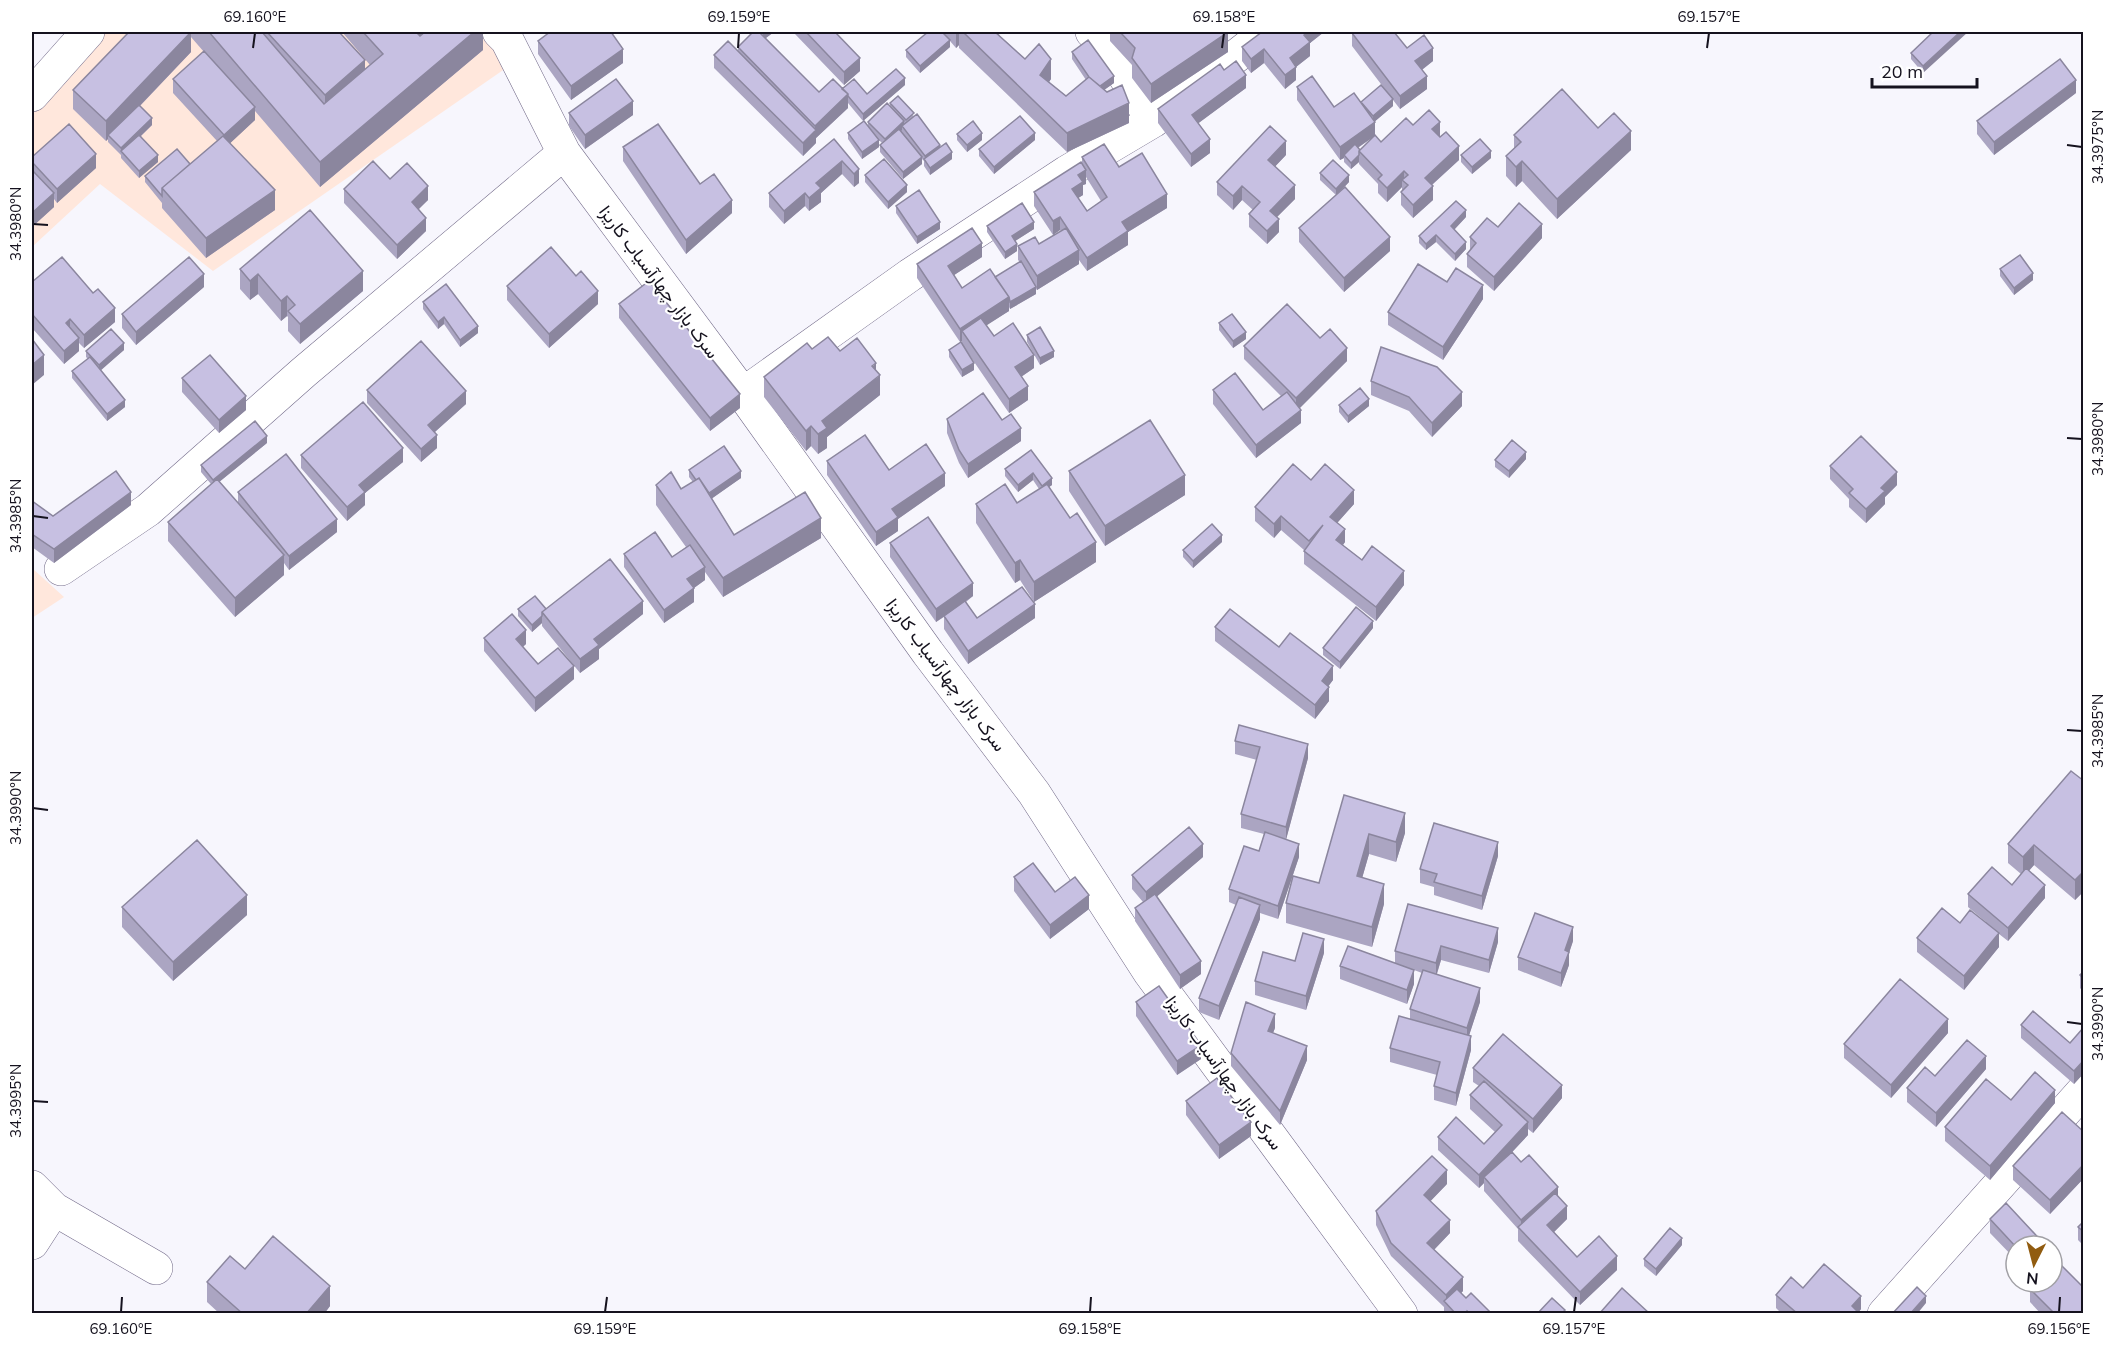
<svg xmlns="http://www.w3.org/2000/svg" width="2115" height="1345" font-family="Mulish,Vazirmatn,sans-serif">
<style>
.commercial{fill:#ffe7dc}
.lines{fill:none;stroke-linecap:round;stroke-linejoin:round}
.minor-casing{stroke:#716988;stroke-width:34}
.highway-casing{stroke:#716988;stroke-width:34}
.minor{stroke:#fff;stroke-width:33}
.highway{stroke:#fff;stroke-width:33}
.wall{fill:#aba5c2;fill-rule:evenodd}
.shaded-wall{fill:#8b869e}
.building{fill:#c7c0e2;stroke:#8b869e;stroke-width:1.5}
.ticks{fill:none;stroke:#15121e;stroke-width:2}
.labels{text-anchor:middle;stroke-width:4.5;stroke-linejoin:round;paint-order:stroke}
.street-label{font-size:18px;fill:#15121e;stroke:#fff}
.neatline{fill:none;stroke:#15121e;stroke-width:2}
.ticks-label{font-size:15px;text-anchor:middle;fill:#15121e}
</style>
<rect width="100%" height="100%" fill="#f7f6fd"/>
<path class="commercial" d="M93 32H486L509 66 213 271 100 184 32 247V103Z
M32 568 64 597 32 618Z"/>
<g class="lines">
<g class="minor-casing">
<path id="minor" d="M499 32 507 40 564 153 743 394 928 653 1034 793 1150 973 1401 1314
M1092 32 1103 42 1153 121
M743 394 910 275 1067 172 1153 121 1267 32
M61 569 148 510 304 372 564 153
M32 1187 54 1209 156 1268
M32 1243 54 1209
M1884 1314 2084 1090"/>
</g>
<g class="highway-casing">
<path id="highway" d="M32 95 88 32"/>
</g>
<use href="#minor" class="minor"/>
<use href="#highway" class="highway"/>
</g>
<path class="wall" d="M129 32H262L263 33V32H339L365 70 370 65 342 32H483V50L320 187 255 111V120L230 143 275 210 206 258 162 208V203L145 182V176L190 164 217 141 173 93V79L204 52 191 37V52L140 106 152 125 141 136 158 162 139 178 121 158V155L108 142V139L106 141 73 109V90Z
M753 32H774L766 38 819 92 842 89 867 94 905 85 863 121 848 103V108L816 138V143L803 156 714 68V55L738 51V47Z
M795 32H835L860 71 844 85 795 34Z
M928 32H1000L999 35 1025 59 1051 79 1049 82 1066 96 1086 80 1072 59V52L1114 83 1104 90 1129 123 1067 152 959 48V45L956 48 950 41V47L920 73 906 57V50Z
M1110 32H1227L1228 52 1151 103 1132 78V65L1110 41Z
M1262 32H1324L1310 43V56L1296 67V80L1285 89 1264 63 1251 73 1242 61V47Z
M1933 32 1923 73 1911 59V53Z
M1352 33 1407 48 1433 61 1422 70 1427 89 1400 109 1393 100V106L1374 122 1375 136 1381 142 1413 125 1440 136H1439L1459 160 1432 185 1433 200 1413 218 1401 205V192L1402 190V187L1387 202 1378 193V184L1359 164V162L1351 169 1344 162V158L1340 160 1297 100V87L1334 107 1361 103 1387 92 1352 46ZM1374 136 1360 150 1358 148Z
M538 41 623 63 571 100 538 54Z
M1224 70 1246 88 1198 123 1210 153 1191 167 1158 123V109Z
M2076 93 1994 155 1977 134V121Z
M890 103 914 116 940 147 952 159 930 175 924 166V161L922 159V164L903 179 880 152V145L882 143 877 138 879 147 862 159 848 139V133L868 126V122L890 106Z
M569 113 633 115 585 149 569 126Z
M1598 128 1631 150 1557 219 1522 181 1516 187 1506 176V156L1514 149V135Z
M957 134 982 140 967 152 957 140Z
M834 139 859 183 854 187 842 174 821 193V202L809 211 805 206 784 224 769 207V193Z
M1035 140 994 174 979 156V149Z
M623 147 732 213 686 254 623 161Z
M1286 155 1275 166 1295 199 1277 217 1279 232 1267 244 1249 227V214L1253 210 1242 200 1233 210 1217 195V182Z
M1461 155 1491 158 1472 174 1461 162Z
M32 157 96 168 57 203 54 199V207L32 227Z
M1082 157 1119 167 1167 208 1128 232V245L1087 271 1079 260V264L1037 290 1036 289V294L1010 309 1009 307V311L986 325 994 336 1034 368 1021 377 1028 400 1009 413 968 353 974 370 962 377 949 357V350L962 344V341L960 342 917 278V264L982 257 954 275 962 288 995 277 1020 262 1018 260V246L1039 244 1061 231 1060 230 1053 235 1034 206V192L1082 164ZM1086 177 1101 201 1087 211 1078 198 1083 195V185L1086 184Z
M1320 173 1349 182 1338 194 1390 251 1344 292 1299 242V228L1336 195 1320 180Z
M865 175 907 192 888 209 865 182Z
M390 179 428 200 418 209 426 231 397 259 344 203V189Z
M896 206 940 229 917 244 896 213Z
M1466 217 1454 230 1466 249 1455 261 1436 242 1426 250 1419 243V236Z
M987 226 1034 229 1015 241 1017 251 1005 259 987 232Z
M1498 227 1542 238 1494 291 1467 267V254L1470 251V237Z
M240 269 363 291 300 344 288 331V317L287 316 281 321 258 294 250 300 240 289Z
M2000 269 2033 280 2014 295 2000 276Z
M32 282 115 322 84 348 79 343V351L64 364 32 328Z
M1447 282 1483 299 1443 360 1388 325V312Z
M507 286 598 304 549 348 507 300Z
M204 287 136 345 122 328V314Z
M423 302 478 333 460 347 444 324 438 329 423 309Z
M619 304 740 408 710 431 619 318Z
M1219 323 1246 339 1233 348 1219 330Z
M1027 335 1054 357 1040 365 1027 342Z
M1320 338 1347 361 1299 408 1301 423 1256 458 1213 404V390L1263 410 1281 396 1244 359V346Z
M812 349 840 351 876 370 880 395 827 437V448L818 454 811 446 806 451 764 397V377Z
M124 350 100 370 125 407 107 421 72 378V371L88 359 86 357V351Z
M182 378 246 410 219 433 182 392Z
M1371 381 1462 406 1432 437 1409 411 1371 395Z
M367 390 466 404 435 432 437 448 421 462 367 403Z
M1339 405 1369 406 1348 423 1339 412Z
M947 419 1002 420 1021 441 968 478 959 463 947 433Z
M267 443 219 482 238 504V492L337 532 289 570 284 563V575L235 617 168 541V522L211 484 201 472V465Z
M1031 450 1052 485 1049 487 1096 562 1034 602 1020 580 1015 583 976 523V504L1017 503 1039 489 1033 480 1018 492 1005 476V469Z
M301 455 403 462 365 493V505L347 521 301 468Z
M1526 459 1509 478 1495 467V460Z
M827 461 889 470 945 486 898 519V531L876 546 827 475Z
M1830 466 1897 485 1885 497V504L1866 523 1849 507V499L1830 479Z
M689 470 741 478 712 498 734 535 821 538 723 597 705 572V580L694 588V602L664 623 624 567V554L672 557 686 547 656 505V485L681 489 693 482 689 477Z
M1069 471 1185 495 1105 546 1069 491Z
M1311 480 1354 504 1337 523 1345 542 1343 545 1362 560 1404 585 1376 621 1304 564V550L1281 530 1274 538 1255 521V507Z
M32 501 53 516 131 505 54 563 32 547Z
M1222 542 1193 568 1183 557V550Z
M890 543 973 596 966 602 977 618H1035L968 664 944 629V617L936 622 890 557Z
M518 609H546L643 614 599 649V659L580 673 542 626V623L532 632 518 616Z
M1215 627 1279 647 1333 680 1328 686 1329 701 1315 719 1215 641Z
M1373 628 1340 669 1323 655V648Z
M484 638 526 644 523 647 538 664 574 679 535 712 484 651Z
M1235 741 1308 758 1286 839 1299 857 1278 919 1260 913V919L1219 1020 1199 1012V998L1236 905 1229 902V889L1259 851 1264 834 1241 828V814L1257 760 1235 754Z
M2084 781V891L2075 900 2034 865 2029 871 2045 898 2008 941 1999 934V947L1964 990 1917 952V938L1960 923 1986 922 1968 907V894L2012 885 2021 874 2008 863V844Z
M1344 795 1405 833 1396 862 1369 854 1362 878 1384 904 1372 947 1286 923V903L1319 883Z
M1498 856 1482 910 1434 895V887L1420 883V869Z
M1203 857 1157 896 1201 974 1180 989 1135 921V908L1143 902 1132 889V875Z
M1014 877 1055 892 1089 909 1050 939 1014 891Z
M1408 904 1498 942 1489 973 1441 960 1437 974 1480 1002 1469 1035 1471 1050 1456 1106 1434 1100V1086L1437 1075 1390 1062V1048L1410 1019V1009L1422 973 1414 970V984L1407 1004 1340 979V966L1395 963V951Z
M122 907 247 915 173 981 122 927Z
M1573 941 1569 953V965L1561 987 1518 970V957Z
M1324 953 1306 1010 1255 995V981L1295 961Z
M2084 971V993L2080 988V975Z
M1136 1002 1201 1059 1177 1075 1136 1016Z
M2021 1025 2070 1043 2084 1027V1073L2074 1084 2021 1038Z
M1275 1028 1273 1033 1307 1060 1280 1125 1231 1066V1053Z
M1948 1033 1891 1098 1844 1058V1044Z
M1473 1068 1562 1098 1533 1133 1528 1129V1135L1512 1152 1521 1162 1558 1196 1567 1219 1554 1232 1577 1257 1617 1270 1580 1305 1518 1241V1229L1484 1191V1183L1479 1188 1438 1150V1137L1484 1144 1495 1132 1470 1109V1095L1479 1086 1473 1082Z
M1986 1069 1936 1127 1907 1102V1088L1935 1076Z
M2011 1100 2055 1103 1990 1180 1945 1141V1127Z
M1186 1101 1251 1136 1219 1159 1186 1115Z
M2084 1132V1178L2050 1214 2013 1180V1166Z
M1447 1184 1430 1201 1450 1233 1434 1250 1463 1291 1461 1293 1466 1298 1492 1314H1444V1307L1391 1256 1376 1225V1211Z
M1990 1219 2016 1246V1260L1990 1233Z
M2084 1221V1246L2078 1240V1227Z
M1682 1245 1656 1276 1644 1266V1259Z
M2054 1266 2084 1314H2041L2030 1302V1289Z
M207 1282 330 1306 324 1314H220L207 1302Z
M1803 1288 1861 1309 1859 1312 1860 1314H1782L1776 1308V1295Z"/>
<path class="shaded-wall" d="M191 32V52L110 137 108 135V139L106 141V121Z
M410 32H426L410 50Z
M474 32H483V50L320 187V162Z
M765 32H774L763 40V33Z
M959 32V45L956 48V34Z
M1228 32V52L1151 103V84Z
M1308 32H1324L1310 43V56L1296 67V80L1285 89V75L1290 58 1304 35Z
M1960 32H1968L1923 73V66Z
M950 40V47L920 73V66Z
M1433 48V61L1415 75V61Z
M623 49V63L571 100V86Z
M1264 49V63L1251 73V59Z
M860 58V71L844 85V72Z
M1051 59V79L1040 95V75Z
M365 60V73L325 109V95Z
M1246 75V88L1192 128V115Z
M1114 76V83L1097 95V88Z
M1427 76V89L1400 109V96Z
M905 78V85L863 121V114Z
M2076 80V93L1994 155V142Z
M848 94V108L816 138V143L803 156V143L815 131V126Z
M1393 99V106L1373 123V116Z
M633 101V115L585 149V135Z
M1129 103V123L1067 152V133Z
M255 107V120L224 149V135Z
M152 118V125L123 153 121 151V155V148Z
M904 121V128L902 126V130L885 146V139Z
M1375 122V136L1345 156 1344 155V158L1340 160V147Z
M1440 122V136L1432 142V129Z
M1631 131V150L1557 219V199Z
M982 133V140L967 152V145Z
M1035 133V140L994 174V167Z
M1210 139V153L1191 167V154Z
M879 140V147L862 159V152Z
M1286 141V155L1268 174V160Z
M940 145V151L925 160V156Z
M1459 146V160L1425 191V178Z
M1491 151V158L1472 174V167Z
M952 152V159L930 175V168Z
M96 154V168L57 203V189Z
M158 155V162L139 178V171Z
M1359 155V162L1351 169V163Z
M922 157V164L903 179V172Z
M842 161V174L821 193V202L809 211V198L816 183Z
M1522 161V181L1516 187V167Z
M859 169V183L854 187V174Z
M1086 170V184L1083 185V195L1072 202V189L1078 175Z
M1404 171V182L1402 180V187L1387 202V188Z
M1349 175V182L1336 195V189Z
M907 185V192L888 209V202Z
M1295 185V199L1270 224V211Z
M428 186V200L412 216V202Z
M1242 186V200L1233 210V196Z
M1433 186V200L1413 218V205Z
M275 190V210L206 258V238Z
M54 193V207L32 227V213Z
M805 193V206L784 224V211Z
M1167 194V208L1128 232V245L1087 271V258L1122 222Z
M732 200V213L686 254V240Z
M1466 210V217L1451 233V226Z
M1060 217V230L1053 235V221Z
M426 218V231L397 259V245Z
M1279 219V232L1267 244V231Z
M940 222V229L917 244V237Z
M1034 222V229L1012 243V236Z
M1542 224V238L1494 291V277Z
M1436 235V242L1426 250V244Z
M1390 237V251L1344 292V278Z
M1466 242V249L1455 261V254Z
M982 243V257L948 279V266Z
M1017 244V251L1005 259V252Z
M1079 250V264L1037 290V276Z
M363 271V291L300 344V324Z
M2033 273V280L2014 295V288Z
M204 274V287L136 345V332Z
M258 274V294L250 300V281Z
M1483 285V299L1443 360V347Z
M1036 287V294L1010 309V302Z
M598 291V304L549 348V334Z
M287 296V316L281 321V301Z
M1009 297V311L967 338 962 331V341L960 342V329Z
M115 308V322L84 348V335Z
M444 317V324L438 329V322Z
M70 319V332L66 323Z
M478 326V333L460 347V340Z
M1246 332V339L1233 348V341Z
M79 338V351L64 364V351Z
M124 343V350L99 372V365Z
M1347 348V361L1296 412V398Z
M1054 351V357L1040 365V358Z
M44 355V375L32 385V365Z
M1034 355V368L1015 381V367Z
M876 363V379L880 375V395L827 437V448L818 454V434L822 421Z
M974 363V370L962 377V370Z
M1028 386V400L1009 413V399Z
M466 391V404L428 438V425Z
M1462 392V406L1432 437V423Z
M740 394V408L710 431V418Z
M246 396V410L219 433V420Z
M1369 399V406L1348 423V416Z
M125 400V407L107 421V414Z
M1301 410V423L1256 458V445Z
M811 426V446L806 451V431Z
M1021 428V441L968 478V464Z
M437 435V448L421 462V449Z
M267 436V443L213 487V480Z
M403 448V462L365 493V505L347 521V507L359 485Z
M1526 452V459L1509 478V471Z
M741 471V478L707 502V495Z
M1897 472V485L1885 497V504L1866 523V509L1881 488Z
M945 473V486L898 519V531L876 546V532L892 509Z
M1033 473V480L1018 492V485Z
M1185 475V495L1105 546V526Z
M1052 478V485L1042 492V486Z
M1354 490V504L1330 531V517Z
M131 492V505L54 563V549Z
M1281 516V530L1274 538V524Z
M821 518V538L723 597V578Z
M337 519V532L289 570V556Z
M1345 529V542L1336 554V540Z
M1222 535V542L1193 568V561Z
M1096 542V562L1034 602V582Z
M284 555V575L235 617V598Z
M1020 560V580L1015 583V563Z
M705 567V580L687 593V579Z
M1404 571V585L1376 621V607Z
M973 583V596L936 622V609Z
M694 588V602L664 623V610Z
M643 601V614L599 649V659L580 673V659L594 639Z
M1035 604V618L968 664V651Z
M542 616V623L532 632V625Z
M1373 621V628L1340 669V662Z
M526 630V644L516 652V639Z
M574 666V679L535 712V698Z
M1333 666V680L1322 695V681Z
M1329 687V701L1315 719V705Z
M1308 744V758L1286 840V827Z
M1405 813V833L1396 862V842Z
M1369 834V854L1357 896V876Z
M1498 842V856L1482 910V896Z
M1203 844V857L1146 906V892Z
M1299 844V857L1278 919V906Z
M2034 845V865L2023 877V857Z
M2084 871V891L2075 900V880Z
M1384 884V904L1372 947V927Z
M2045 885V898L2008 941V928Z
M247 895V915L173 981V962Z
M1089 895V909L1050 939V925Z
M1260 905V919L1219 1020V1006Z
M1573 927V941L1569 953V965L1561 987V973L1565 950Z
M1498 928V942L1489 973V960Z
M1999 933V947L1964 990V976Z
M1324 939V953L1306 1010V996Z
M1441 946V960L1436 976V963Z
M1201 961V974L1180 989V975Z
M1414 970V984L1407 1004V990Z
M1480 988V1002L1467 1042V1028Z
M1275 1014V1028L1268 1045V1031Z
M1948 1019V1033L1891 1098V1085Z
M1471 1036V1050L1456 1106V1093Z
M1201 1045V1059L1177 1075V1061Z
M1307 1046V1060L1280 1125V1111Z
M1986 1056V1069L1936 1127V1113Z
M2084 1060V1073L2074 1084V1071Z
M1562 1085V1098L1533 1133V1119Z
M2055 1090V1103L1990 1180V1166Z
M1251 1122V1136L1219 1159V1145Z
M1528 1122V1135L1486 1180 1484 1177V1183L1479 1188V1175Z
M2084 1164V1178L2050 1214V1200Z
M1447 1170V1184L1424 1208V1195Z
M1558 1187V1201L1521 1231V1220Z
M1567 1206V1219L1547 1239V1225Z
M1450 1220V1233L1427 1257V1243Z
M1682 1238V1245L1656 1276V1269Z
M2054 1254V1267L2052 1269V1255Z
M1617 1256V1270L1580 1305V1292Z
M1463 1277V1291L1449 1306 1446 1303V1295Z
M330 1286V1306L324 1314H306Z
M1861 1296V1309L1857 1314 1852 1306Z
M1926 1296V1303L1917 1314H1910Z"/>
<path class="building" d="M129 32H191L106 121 73 90Z
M209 32H262L324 104 383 54 363 32H416L420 36 425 32H474L320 162Z
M267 32H339L365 60 325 95Z
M550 32H611L623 49 571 86 538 41Z
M753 32H759L819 92 833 79 848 94 815 126 738 47Z
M806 32H835L860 58 844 72Z
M928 32H942L950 40 920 66 906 50Z
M963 32H995L1025 59 1039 44 1051 59 1040 75 1066 96 1089 77 1107 92 1122 85 1129 103 1067 133Z
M1120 32H1228L1151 84 1132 58 1135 48Z
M1262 32H1308L1304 35 1310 42 1290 58 1296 67 1285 75 1264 49 1251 59 1242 47Z
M1353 32H1394L1407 48 1424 35 1433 48 1415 61 1427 76 1400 96 1352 33Z
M1933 32H1960L1923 66 1911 53Z
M1088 40 1114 76 1100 86 1089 77 1072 52Z
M728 41 816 130 803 143 714 55Z
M204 51 255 107 224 135 173 79Z
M2060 59 2076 80 1994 142 1977 121Z
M1236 61 1246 75 1192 115 1210 139 1191 154 1158 109 1220 64 1224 70Z
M896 69 905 78 863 114 848 96V94L842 89 854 79 867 94Z
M1312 76 1334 107 1354 93 1375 122 1340 147 1297 87Z
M616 79 633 101 585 135 569 113Z
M1381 85 1393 99 1373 116 1361 102Z
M1562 89 1598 128 1614 113 1631 131 1557 199 1522 161 1516 167 1506 156 1521 142 1514 135Z
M898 96 914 113 906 120 890 103Z
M887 103 904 121 885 139 868 122Z
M139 105 152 118 121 148 108 135Z
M1429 110 1440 122 1432 129 1440 137 1446 132 1459 146 1425 178 1433 186 1413 205 1401 192 1408 185 1402 180 1408 175 1404 171 1387 188 1378 179 1382 175 1359 151 1375 135 1381 142 1406 118 1413 125Z
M917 114 940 145 925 156 902 126Z
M1020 116 1035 133 994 167 979 149Z
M864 121 879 140 862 152 848 133Z
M973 121 982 133 967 145 957 134Z
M69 124 96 154 57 189 32 162V157Z
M658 124 700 184 714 174 732 200 686 240 623 147Z
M1270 126 1286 141 1268 160 1295 185 1270 211 1279 219 1267 231 1249 214 1260 202 1242 186 1233 196 1217 182Z
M899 129 922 157 903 172 880 145Z
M139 135 158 155 139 171 121 151Z
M223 136 275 190 206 238 162 188Z
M834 139 859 169 854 174 842 161 816 183 821 188 809 198 805 193 784 211 769 193Z
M1480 139 1491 151 1472 167 1461 155Z
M946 143 952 152 930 168 924 159Z
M1104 144 1119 167 1142 153 1167 194 1122 222 1128 231 1087 258 1060 217 1053 221 1034 192 1081 162 1086 170 1078 175 1083 182 1072 189 1087 211 1107 197 1082 157Z
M1355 144 1360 150 1359 151V155L1351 163 1344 155Z
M177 149 190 164 162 188V196L145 176Z
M884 159 907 185 888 202 865 175Z
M1333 160 1349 175 1336 189 1320 173Z
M373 161 390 179 407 163 428 186 412 202 426 218 397 245 344 189Z
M32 170 54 193 32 213Z
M1345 187 1390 237 1344 278 1299 228Z
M919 190 940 222 917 237 896 206Z
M1456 201 1466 210 1451 226 1466 242 1455 254 1436 235 1426 244 1419 236Z
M1022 203 1034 222 1012 236 1017 244 1005 252 987 226Z
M1519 203 1542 224 1494 277 1467 254 1476 243 1470 237 1487 218 1498 227Z
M310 210 363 271 300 324 288 311 295 305 287 296 281 301 258 274 250 281 240 269Z
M972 228 982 243 948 266 962 288 990 269 1009 297 960 329 917 264Z
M1066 228 1079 250 1037 276 1018 246 1035 237 1039 244Z
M551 247 576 276 581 271 598 291 549 334 507 286Z
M2020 255 2033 273 2014 288 2000 269Z
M62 257 93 293 98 289 115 308 84 335 70 319 66 323 79 338 64 351 32 314V282Z
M189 257 204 274 136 332 122 314Z
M1021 261 1036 287 1010 302 1009 297 995 277Z
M1418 264 1447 282 1456 268 1483 285 1443 347 1388 312Z
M649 281 740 394 710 418 619 304Z
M446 284 478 326 460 340 444 317 438 322 423 302Z
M1287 304 1320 338 1330 329 1347 348 1296 398 1244 346Z
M1232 314 1246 332 1233 341 1219 323Z
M981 318 994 336 1013 323 1034 355 1015 367 1028 386 1009 399 962 331Z
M1040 327 1054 351 1040 358 1027 335Z
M111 329 124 343 99 365 86 351Z
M828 337 840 351 857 338 876 363 872 366 880 375 822 421 827 428 818 434 811 426 806 431 764 377 807 343 812 349Z
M32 339 44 355 32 365Z
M421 341 466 391 428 425 437 435 421 449 367 390Z
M961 342 974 363 962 370 949 350Z
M1381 347 1437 367 1462 392 1432 423 1409 397 1371 381Z
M210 355 246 396 219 420 182 378Z
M90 357 125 400 107 414 72 371Z
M1235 373 1263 410 1287 392 1301 410 1256 445 1213 390Z
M1360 388 1369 399 1348 416 1339 405Z
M983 393 1002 420 1011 414 1021 428 968 464 959 450 947 419Z
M363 402 403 448 359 485 365 492 347 507 301 455Z
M1150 420 1185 475 1105 526 1069 471Z
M255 421 267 436 213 480 201 465Z
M865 435 889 470 926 444 945 473 892 509 898 517 876 532 827 461Z
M1861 436 1897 472 1881 488 1885 491 1866 509 1849 493 1853 489 1830 466Z
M1512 440 1526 452 1509 471 1495 460Z
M724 446 741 471 709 493 699 478 696 480 689 470Z
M1031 450 1052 478 1042 486 1033 473 1018 485 1005 469Z
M286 454 337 519 289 556 238 492Z
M1293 464 1311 480 1325 464 1354 490 1330 517 1345 529 1336 540 1362 560 1372 546 1404 571 1376 607 1304 551 1323 525 1309 541 1281 516 1274 524 1255 507Z
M116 471 131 492 54 549 32 534V501L53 516Z
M671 472 681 489 699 478 734 535 805 492 821 518 723 578 656 485Z
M217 479 284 555 235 598 168 522Z
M1005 484 1017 503 1047 484 1070 518 1077 513 1096 542 1034 582 1020 560 1015 563 976 504Z
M928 517 973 583 936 609 890 543Z
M1212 524 1222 535 1193 561 1183 550Z
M655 532 672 557 690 545 705 567 687 579 694 588 664 610 624 554Z
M610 559 643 601 594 639 599 645 580 659 542 612Z
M1022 587 1035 604 968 651 944 616 965 601 977 618Z
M535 596 546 609 542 612V616L532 625 518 609Z
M1356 607 1373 621 1340 662 1323 648Z
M1230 609 1279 647 1290 633 1333 666 1322 681 1329 687 1315 705 1215 627Z
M512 614 526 630 516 639 538 664 558 648 574 666 535 698 484 638Z
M1239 725 1308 744 1286 827 1241 814 1260 747 1235 741Z
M2071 771 2084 781V871L2075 880 2034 845 2023 857 2008 844Z
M1344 795 1405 813 1396 842 1369 834 1357 876 1384 884 1372 927 1286 903 1293 876 1319 883Z
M1434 823 1498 842 1482 896 1434 882 1437 874 1420 869Z
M1189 827 1203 844 1146 892 1132 875Z
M1265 832 1299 844 1278 906 1229 889 1244 846 1259 851Z
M197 840 247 895 173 962 122 907Z
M1033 863 1055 892 1075 877 1089 895 1050 925 1014 877Z
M1992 867 2012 885 2026 868 2045 885 2008 928 1968 894Z
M1155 894 1201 961 1180 975 1135 908Z
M1239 897 1260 905 1219 1006 1199 998Z
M1408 904 1498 928 1489 960 1441 946 1436 963 1395 951Z
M1942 908 1960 923 1970 910 1999 933 1964 976 1917 938Z
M1535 913 1573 927 1565 950 1569 952 1561 973 1518 957Z
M1303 933 1324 939 1306 996 1255 981 1263 952 1295 961Z
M1348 946 1414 970 1407 990 1340 966Z
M1423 970 1480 988 1467 1028 1410 1009Z
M2084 971V979L2080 975Z
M1900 979 1948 1019 1891 1085 1844 1044Z
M1159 986 1201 1045 1177 1061 1136 1002Z
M1246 1002 1275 1014 1268 1031 1307 1046 1280 1111 1231 1053Z
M2033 1011 2070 1043 2084 1027V1060L2074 1071 2021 1025Z
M1399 1016 1471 1036 1456 1093 1434 1086 1440 1062 1390 1048Z
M1503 1034 1562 1085 1533 1119 1473 1068Z
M1967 1040 1986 1056 1936 1113 1907 1088 1925 1067 1935 1076Z
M2035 1072 2055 1090 1990 1166 1945 1127 1986 1079 2011 1100Z
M1217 1078 1251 1122 1219 1145 1186 1101Z
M1484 1081 1528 1122 1479 1175 1438 1137 1456 1117 1484 1144 1502 1125 1470 1095Z
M2062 1112 2084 1132V1164L2050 1200 2013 1166Z
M1512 1152 1521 1162 1529 1155 1558 1187 1521 1220 1484 1177Z
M1432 1156 1447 1170 1424 1195 1450 1220 1427 1243 1463 1277 1446 1295 1391 1243 1376 1211Z
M1555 1193 1567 1206 1547 1225 1577 1257 1599 1236 1617 1256 1580 1292 1518 1227Z
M2006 1203 2046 1246 2016 1247 1990 1219Z
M2084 1221V1232L2078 1227Z
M1670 1228 1682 1238 1656 1269 1644 1259Z
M273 1236 330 1286 306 1314H243L207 1282 230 1256 245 1269Z
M2058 1262 2084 1288V1314H2055L2030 1289 2037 1282H2052V1267Z
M1824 1264 1861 1296 1852 1306 1860 1314H1798L1776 1295 1791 1277 1803 1288Z
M1917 1287 1926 1296 1910 1314H1892Z
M1622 1288 1650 1314H1599Z
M1457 1289 1466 1298 1471 1293 1492 1314H1470L1467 1311 1465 1314H1456L1444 1301Z
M1552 1298 1565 1310 1561 1314H1537Z"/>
<path class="ticks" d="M253 48 255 33M738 48 739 33M1222 48 1224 33M1707 48 1709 33M2067 145 2082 147M33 224 48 225M2067 438 2082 439M33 516 48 518M2067 730 2082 731M33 808 48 810M2067 1022 2082 1024M33 1101 48 1102M121 1312 122 1297M605 1312 607 1297M1090 1312 1091 1297M1574 1312 1576 1297M2059 1312 2060 1297"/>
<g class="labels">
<g class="street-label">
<text transform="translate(659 282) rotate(53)" y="6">سرک بازار چهارآسیاب کاریزا</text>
<text transform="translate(946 675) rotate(53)" y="6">سرک بازار چهارآسیاب کاریزا</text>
<text transform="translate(1224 1073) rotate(54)" y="6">سرک بازار چهارآسیاب کاریزا</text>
</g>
</g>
<rect width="2115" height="1345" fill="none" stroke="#ffffff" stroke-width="66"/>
<g transform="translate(2034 1264) rotate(186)"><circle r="28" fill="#ffffff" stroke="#a1a0a5" stroke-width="1.5"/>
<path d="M0-4.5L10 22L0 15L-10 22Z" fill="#915c10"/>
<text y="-9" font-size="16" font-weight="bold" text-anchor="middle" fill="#15121e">N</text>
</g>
<path d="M1872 78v9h105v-9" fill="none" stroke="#15121e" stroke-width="3"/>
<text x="1881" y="78" font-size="18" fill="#15121e" stroke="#ffffff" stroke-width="4.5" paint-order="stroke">20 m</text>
<rect x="33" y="33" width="2049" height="1279" class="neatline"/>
<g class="ticks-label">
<text x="255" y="22">69.160°E</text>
<text x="739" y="22">69.159°E</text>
<text x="1224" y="22">69.158°E</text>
<text x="1709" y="22">69.157°E</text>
<text transform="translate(2098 147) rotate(-90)" y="5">34.3975°N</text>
<text transform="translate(16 224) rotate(-90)" y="5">34.3980°N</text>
<text transform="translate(2098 439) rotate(-90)" y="5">34.3980°N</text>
<text transform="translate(16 516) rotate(-90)" y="5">34.3985°N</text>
<text transform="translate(2098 731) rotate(-90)" y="5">34.3985°N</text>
<text transform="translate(16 808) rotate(-90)" y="5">34.3990°N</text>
<text transform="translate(2098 1024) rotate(-90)" y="5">34.3990°N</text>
<text transform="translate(16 1101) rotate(-90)" y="5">34.3995°N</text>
<text x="121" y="1334">69.160°E</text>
<text x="605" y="1334">69.159°E</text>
<text x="1090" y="1334">69.158°E</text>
<text x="1574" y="1334">69.157°E</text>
<text x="2059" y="1334">69.156°E</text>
</g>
</svg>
